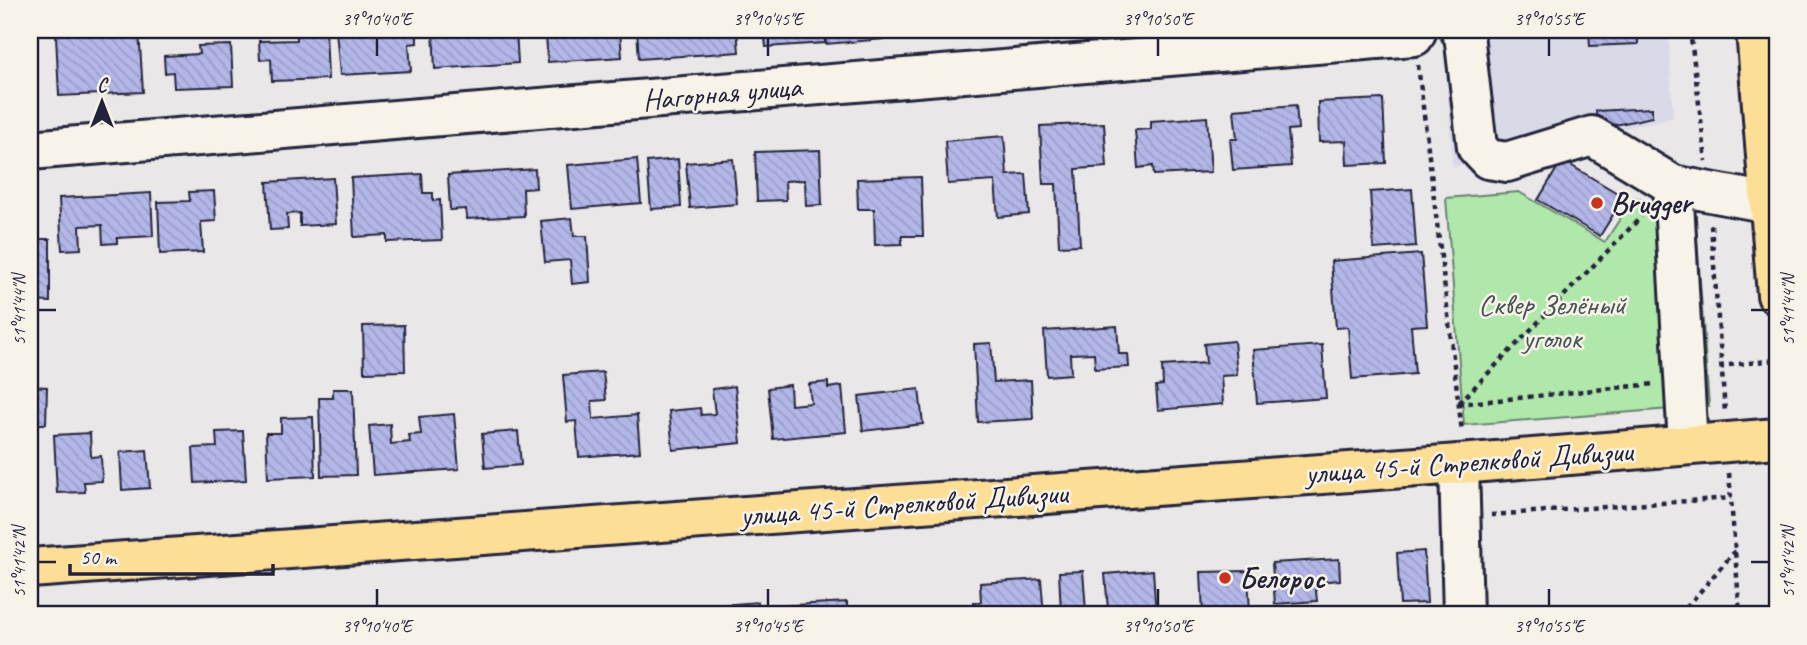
<svg xmlns="http://www.w3.org/2000/svg" width="1807" height="645" font-family="Caveat,sans-serif">
<style>
.built{fill:#d9d9e8}
.park{fill:#b0e7aa;stroke:#698472;stroke-width:2}
.building{fill:url(#building-back-hatch);stroke:#22223b;stroke-width:2}
.lines{fill:none;stroke-linecap:round;stroke-linejoin:round}
.minor-casing{stroke:#22223b;stroke-width:44}
.major-casing{stroke:#22223b;stroke-width:44}
.path{stroke:#22223b;stroke-width:4.5;stroke-dasharray:5 5;stroke-linecap:butt}
.minor{stroke:#f7f3e8;stroke-width:38}
.major{stroke:#fdde96;stroke-width:38}
.ticks{fill:none;stroke:#22223b;stroke-width:2.5}
.poi-dot{fill:#c8321e;stroke:#f7f3e8;stroke-width:2.5}
.labels{text-anchor:middle;stroke-width:5;stroke-linejoin:round;paint-order:stroke}
.street-label{font-size:30px;fill:#22223b;stroke:#f7f3e8}
.poi-label{font-size:30px;font-weight:bold;fill:#22223b;stroke:#f7f3e8;text-anchor:start}
.park-label{font-size:30px;fill:#465357;stroke:#f7f3e8}
.neatline{fill:none;stroke:#22223b;stroke-width:2.5}
.ticks-label{font-size:18px;text-anchor:middle;fill:#22223b}
</style>
<defs>
<pattern id="building-back-hatch" width="6" height="6" patternUnits="userSpaceOnUse" patternTransform="scale(1.75)"><rect width="6" height="6" fill="#b3b7e8"/><path d="M-1 5l2 2M0 0l6 6M5-1l2 2" fill="none" stroke="#9a9dc8"/></pattern>
</defs>
<rect width="100%" height="100%" fill="#e9e7e8"/>
<filter id="ink" filterUnits="userSpaceOnUse"><feTurbulence type="fractalNoise" baseFrequency=".0143" numOctaves="2"/><feDisplacementMap in="SourceGraphic" scale="14" xChannelSelector="R" yChannelSelector="G"/><feConvolveMatrix kernelMatrix="1 2 1 2 8 2 1 2 1" color-interpolation-filters="sRGB"/></filter>
<g filter="url(#ink)">
<path class="built" d="M1443 30H1668L1673 117 1453 167Z"/>
<path class="park" d="M1519 192 1605 242 1634 197 1696 225 1709 406 1464 425 1446 198Z"/>
<path class="building" d="M75 30H139L143 92 59 96 56 35 75 33Z
M297 30H326L328 79 272 81 271 59 260 60 259 41 297 40Z
M336 30H417V43L409 44 411 71 340 75Z
M433 30H516L518 63 435 69Z
M591 30H620L622 57 548 62 546 36 591 33Z
M637 30H737L739 52 639 59Z
M764 30H824L825 43 766 47Z
M825 30H919V36L826 44Z
M936 30H995L936 34Z
M1589 30H1638V44L1590 46Z
M231 45 233 86 174 88 173 72 165 73 164 56 199 54 198 46Z
M1383 99 1386 163 1347 165 1346 141 1319 142 1318 102Z
M1296 105 1298 129 1288 130 1291 166 1233 170 1230 139H1237L1234 110Z
M1652 108V117L1597 129 1596 111Z
M1207 117 1211 172 1154 175 1153 166 1138 168 1135 130 1151 129V121Z
M1104 123 1107 167 1076 169 1080 245 1059 246 1056 184H1043L1040 126Z
M1004 136 1007 175 1026 174 1029 214 998 217 995 181 948 184 945 141Z
M820 150 822 205 806 206 805 180 785 181 786 200 757 201 755 152Z
M637 159 641 203 572 209 568 165Z
M678 159 681 207 651 209 647 162Z
M733 159 737 204 690 208 686 163Z
M1562 160 1624 197 1600 236 1538 200Z
M535 169 536 188 523 189 524 216 467 219 466 209 450 210 448 175Z
M422 174 423 193H433V201L440 200 442 240 387 242V235L354 237 351 178Z
M921 177 923 236H902V244L875 245 874 209H858L857 179Z
M333 178 336 224 300 226V213L287 214 288 229 270 230 267 182Z
M1412 189 1416 246 1374 249 1370 192Z
M214 191 216 221 201 222 203 252 160 254 158 202 190 201 189 192Z
M151 193 153 236 117 238V243L103 244 102 225 80 226 81 249 62 250 59 198Z
M572 218 574 236H587L590 282 572 284 570 260 545 262 541 221Z
M30 239H50V302L30 301Z
M1421 254 1427 325 1411 326 1415 374 1352 379 1348 327 1336 328 1331 261Z
M404 325 405 371 364 372 363 326Z
M1117 326 1119 354H1128L1129 367 1095 369 1094 353 1070 354 1071 374 1047 376 1044 331Z
M1234 341 1237 375 1221 376 1223 404 1158 410 1156 386 1163 385 1162 366 1206 363 1204 344Z
M991 343 994 382 1031 380 1033 419 978 422 974 344Z
M1322 345 1326 398 1257 403 1253 350Z
M603 372 606 400 592 401 593 419 637 415 640 452 579 457 576 421 567 422 563 375Z
M828 382V388L842 386 846 432 773 439 768 388 790 385 791 405 811 403 809 384Z
M30 386 47 387 46 424H30Z
M735 386 741 443 673 450 669 411 700 408 701 415 715 414 712 389Z
M333 389H353L356 475 321 476 319 398H333Z
M919 389 923 424 863 431 859 396Z
M454 414 459 469 373 475 369 426 390 424 391 444 410 442 409 435 421 434 419 417Z
M313 417 315 476 268 478 266 433H281V418Z
M243 431 246 480 195 483 193 448 217 447 216 432Z
M518 431 521 465 485 468 482 434Z
M90 433 91 457 101 456 102 481 84 482 85 492 57 493 54 435Z
M147 450 150 488 122 490 120 452Z
M1424 551 1427 603 1400 604 1397 553Z
M1339 559 1340 580 1315 582 1317 601 1275 604 1272 563Z
M1153 570 1156 615H1139L1138 607 1108 609 1105 574Z
M1083 571 1086 611 1061 613 1059 572Z
M1248 571 1250 615H1203L1201 572Z
M1041 579 1044 615H974L973 602H981L980 583Z
M758 602 759 615H686L685 608Z
M847 602V615H778L777 606Z
M1399 610 1400 615H1353V613Z
M633 611 634 615 660 613 661 615H593Z
M947 613 948 615H914Z"/>
<g class="lines">
<g class="minor-casing">
<path id="minor" d="M1460 30 1464 34 1477 147 1488 159 1507 162 1592 136 1673 185 1769 203
M30 150 1414 36 1417 30
M1673 185 1688 445
M1459 464 1463 615"/>
</g>
<g class="major-casing">
<path id="major" d="M1756 30 1777 295
M30 568 1459 464 1777 438"/>
</g>
<path class="path" d="M1690 30 1706 161
M1418 65 1462 432
M1711 225 1725 412
M1719 366 1777 360
M1459 403 1641 217
M1458 404 1654 384
M1729 473 1740 615
M1491 515 1731 498
M1680 615 1735 551"/>
<use href="#minor" class="minor"/>
<use href="#major" class="major"/>
</g>
</g>
<path class="ticks" d="M377 38V56M768 38V56M1158 38V56M1549 38V56M38 310H56M1751 310H1769M38 562H56M1751 562H1769M377 589V606M768 589V606M1158 589V606M1549 589V606"/>
<g class="poi-dot">
<circle cx="1597" cy="203" r="7"/>
<circle cx="1225" cy="578" r="7"/>
</g>
<g class="labels">
<g class="street-label">
<text transform="translate(722 93) rotate(-5)" y="10">Нагорная улица</text>
<text transform="translate(1469 462) rotate(-4)" y="10">улица 45-й Стрелковой Дивизии</text>
<text transform="translate(904 504) rotate(-4)" y="10">улица 45-й Стрелковой Дивизии</text>
</g>
<g class="poi-label">
<text x="1611" y="213">Brugger</text>
<text x="1239" y="588">Белорос</text>
</g>
<g class="park-label">
<text x="1552" y="314">Сквер Зелёный<tspan x="1552" dy="34">уголок</tspan></text>
</g>
</g>
<rect width="1807" height="645" fill="none" stroke="#f7f3e8" stroke-width="77"/>
<g transform="translate(102 102)" stroke="#f7f3e8" stroke-width="5" paint-order="stroke">
<path d="M0-5L12 26L0 18L-12 26Z" fill="#22223b"/>
<text y="-10" font-size="19" font-weight="bold" text-anchor="middle" fill="#22223b">С</text>
</g>
<path d="M70 564v10h203v-10" fill="none" stroke="#22223b" stroke-width="3.5"/>
<text x="80" y="564" font-size="21" fill="#22223b" stroke="#f7f3e8" stroke-width="5" paint-order="stroke">50 m</text>
<rect x="38" y="38" width="1731" height="568" class="neatline"/>
<g class="ticks-label">
<text x="377" y="25">39°10'40"E</text>
<text x="768" y="25">39°10'45"E</text>
<text x="1158" y="25">39°10'50"E</text>
<text x="1549" y="25">39°10'55"E</text>
<text transform="translate(19 310) rotate(-90)" y="6">51°41'44"N</text>
<text transform="translate(1788 310) rotate(-90)" y="6">51°41'44"N</text>
<text transform="translate(19 562) rotate(-90)" y="6">51°41'42"N</text>
<text transform="translate(1788 562) rotate(-90)" y="6">51°41'42"N</text>
<text x="377" y="632">39°10'40"E</text>
<text x="768" y="632">39°10'45"E</text>
<text x="1158" y="632">39°10'50"E</text>
<text x="1549" y="632">39°10'55"E</text>
</g>
</svg>
